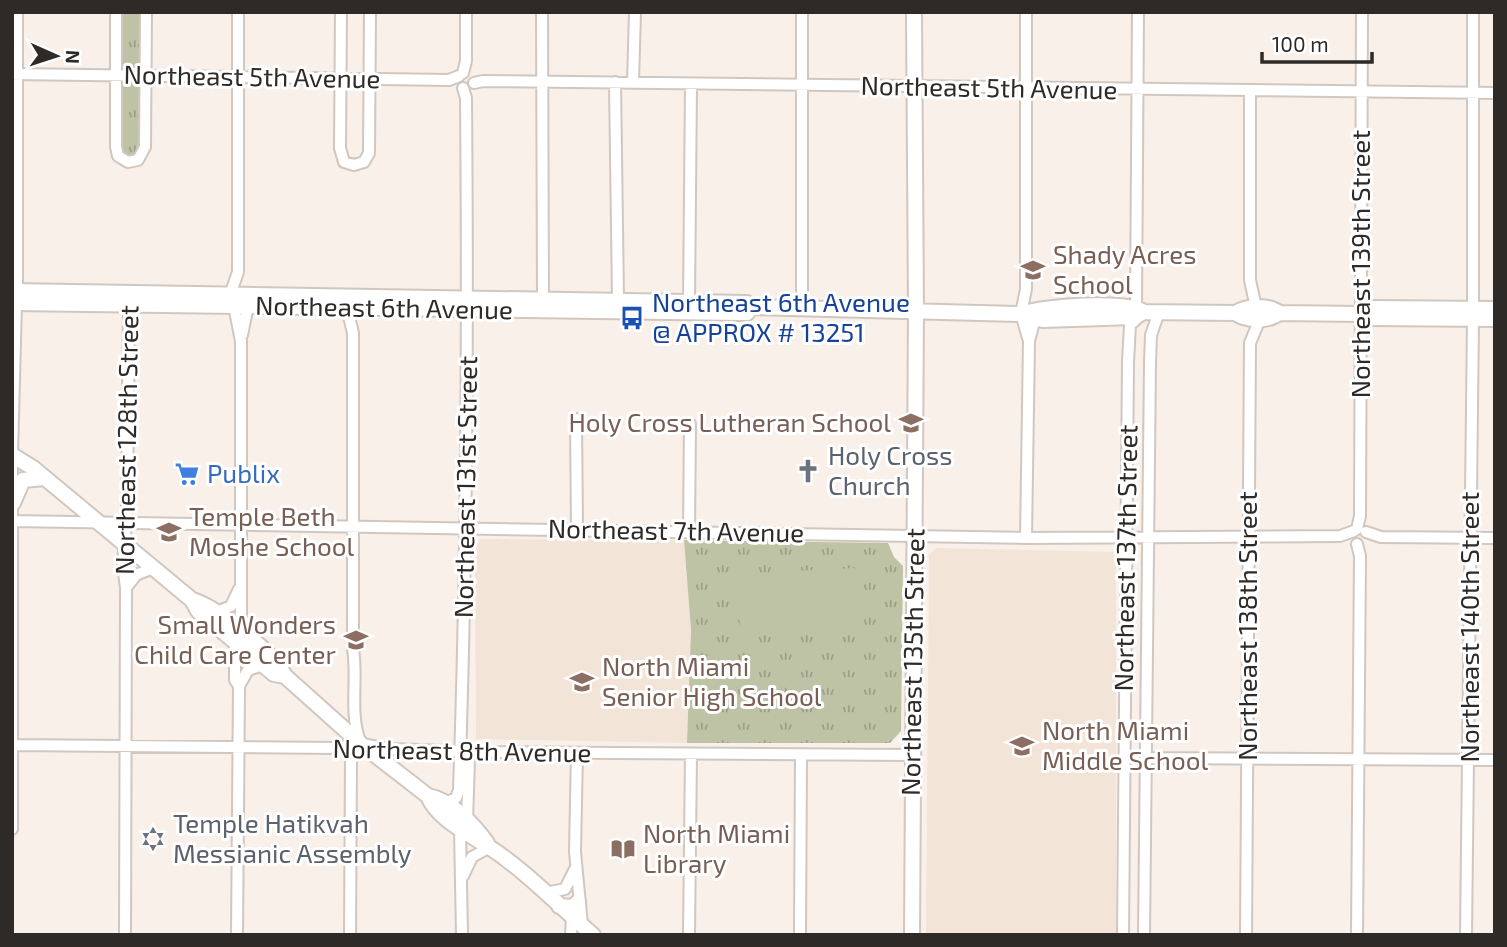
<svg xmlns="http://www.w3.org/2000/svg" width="1507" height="947" font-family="'Exo 2',sans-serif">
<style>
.built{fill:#f3e4d8}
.grass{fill:url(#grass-tufts)}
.pitch{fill:#bfc3a6}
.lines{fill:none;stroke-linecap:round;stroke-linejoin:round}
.minor-casing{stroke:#d0c7c1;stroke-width:14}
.major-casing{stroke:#d0c7c1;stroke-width:18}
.minor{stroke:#fff;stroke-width:10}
.major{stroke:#fff;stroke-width:14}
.labels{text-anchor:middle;stroke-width:6;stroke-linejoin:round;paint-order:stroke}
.street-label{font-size:26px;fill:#2d2a27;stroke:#fff}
.education-label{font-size:26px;fill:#785e54;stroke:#fff;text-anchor:start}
.transit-label{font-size:26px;fill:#164399;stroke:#fff;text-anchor:start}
.worship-label{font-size:26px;fill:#5b616d;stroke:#fff;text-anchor:start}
.shop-label{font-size:26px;fill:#366cbe;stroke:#fff;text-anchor:start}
</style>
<defs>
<pattern id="grass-tufts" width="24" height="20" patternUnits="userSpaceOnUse" patternTransform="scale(1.75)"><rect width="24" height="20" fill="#bfc3a6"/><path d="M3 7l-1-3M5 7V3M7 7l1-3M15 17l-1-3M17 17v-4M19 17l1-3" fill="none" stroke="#9c9f87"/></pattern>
</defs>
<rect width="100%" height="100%" fill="#f9f0e9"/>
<path class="built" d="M481 539 684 540 691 630 687 743 476 739 475 555V545Z
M936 548 1116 552V935H926L929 555Z"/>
<path class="grass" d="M118 12H144L142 68H119Z
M119 82H141L143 146 139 155 130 159 118 150Z
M684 540 888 543 894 557 903 566 901 731 890 743H687L691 630Z"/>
<path class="pitch" d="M854 568V573H859L861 624H857V629L745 635V630H740L737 579H742V574Z"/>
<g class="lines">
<g class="minor-casing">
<path id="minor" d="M116 12V147L118 156 128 162 138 160 145 147 146 12
M341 12 340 148 344 162 354 165 364 162 369 153 370 12
M542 12 543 300
M1026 12V289L1021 314 1029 341
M463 73 466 61V12
M12 74 449 80 459 76
M615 82 618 299
M633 82 635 12
M474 83 483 81 1495 93
M1250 92V280L1256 308
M17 291V12
M230 295 238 272V12
M689 302 691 85
M234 306 241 341V633
M802 307V12
M1136 307 1138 12
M347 308 353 333V649C358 679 349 713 360 741
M1473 309V12
M242 335 248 306
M576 419 577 528
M12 521 1026 538 1340 536 1354 531
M1357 529 1360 516 1362 12
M689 530 690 424
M1366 532 1381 537 1495 538
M1026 538 1029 341 1035 319
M126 588 136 575 153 568
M217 612 231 606 239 589
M235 642V680L239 686 237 935
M239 686 248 670 263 665
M12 745 337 748 361 744 391 749 476 752 912 755
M462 751 469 760 467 821
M577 753 575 852 582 925
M1148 758 1495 760
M445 803 456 798 459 790C467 560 468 329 466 98L463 88
M12 829V455L16 303
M460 829 462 935
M463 876 472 857 490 847
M545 893 565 889 575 869
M125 935 126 588 123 565 127 507 129 299
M350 935 351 759 361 744
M571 935 572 917
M689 935 691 754
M800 935 801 755
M1123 935 1128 362 1130 325 1142 314
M1144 935 1150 362 1151 335 1159 312
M1246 935 1250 343 1260 319
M1357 935 1360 556 1357 544
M1466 935 1473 319"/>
</g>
<g class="major-casing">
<path id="major" d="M12 291 747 303 752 307 1021 314 1043 320 1134 317 1144 312 1235 313C1247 306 1268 304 1279 313L1362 314 1370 318 1495 319
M12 303 740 313H747L752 307
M1235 313C1247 321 1268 322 1279 313
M1363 313 1371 308 1495 309
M1021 314C1042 306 1126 300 1144 312
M12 455 33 468 192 600 198 611 274 674 285 676
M13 503 23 480 44 478
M192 600C217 607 274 653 285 676L361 744 428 796C438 820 468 833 489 847 526 871 559 906 593 935
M428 796C451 800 474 825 487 843
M559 906 573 907 578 902
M912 935 916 311 914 12"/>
</g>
<use href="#minor" class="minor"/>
<use href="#major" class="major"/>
</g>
<defs>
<g id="school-bare" transform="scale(1.89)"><path d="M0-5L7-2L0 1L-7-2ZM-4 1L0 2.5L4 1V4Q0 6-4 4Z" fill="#8d6e63" stroke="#fff" stroke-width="2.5" paint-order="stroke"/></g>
<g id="bus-bare" transform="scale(1.89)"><path d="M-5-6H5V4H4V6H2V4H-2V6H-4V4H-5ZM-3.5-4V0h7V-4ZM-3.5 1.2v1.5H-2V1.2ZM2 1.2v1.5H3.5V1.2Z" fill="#1a4fb4" stroke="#fff" stroke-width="2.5" paint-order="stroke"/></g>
<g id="church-bare" transform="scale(1.89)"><path d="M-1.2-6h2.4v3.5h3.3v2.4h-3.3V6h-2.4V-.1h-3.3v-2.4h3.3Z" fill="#6b7280" stroke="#fff" stroke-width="2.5" paint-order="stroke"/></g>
<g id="supermarket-bare" transform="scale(1.89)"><path d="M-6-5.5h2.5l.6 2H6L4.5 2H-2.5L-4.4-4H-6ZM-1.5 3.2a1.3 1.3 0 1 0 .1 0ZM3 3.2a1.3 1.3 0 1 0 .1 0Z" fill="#3f7fe0" stroke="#fff" stroke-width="2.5" paint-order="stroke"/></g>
<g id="synagogue-bare" transform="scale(1.89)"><path d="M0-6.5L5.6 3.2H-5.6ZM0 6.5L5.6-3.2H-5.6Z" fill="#6b7280" stroke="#fff" stroke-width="2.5" paint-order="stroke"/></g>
<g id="library-bare" transform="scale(1.89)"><path d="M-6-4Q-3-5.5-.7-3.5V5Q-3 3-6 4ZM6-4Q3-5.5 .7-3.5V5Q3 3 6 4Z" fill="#8d6e63" stroke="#fff" stroke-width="2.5" paint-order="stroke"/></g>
</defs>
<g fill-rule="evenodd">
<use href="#school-bare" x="1033" y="270"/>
<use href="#bus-bare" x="632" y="318"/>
<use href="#school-bare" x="911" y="423"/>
<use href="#church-bare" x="808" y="471"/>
<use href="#supermarket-bare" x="187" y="474"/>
<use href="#school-bare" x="169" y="532"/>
<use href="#school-bare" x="356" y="640"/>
<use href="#school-bare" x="582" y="682"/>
<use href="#school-bare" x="1022" y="746"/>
<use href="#synagogue-bare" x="153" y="839"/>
<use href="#library-bare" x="623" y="849"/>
</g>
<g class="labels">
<g class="street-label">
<text transform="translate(252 77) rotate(1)" y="9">Northeast 5th Avenue</text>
<text transform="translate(989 88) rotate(1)" y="9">Northeast 5th Avenue</text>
<text transform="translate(1361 264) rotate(-90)" y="9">Northeast 139th Street</text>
<text transform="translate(384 308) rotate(1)" y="9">Northeast 6th Avenue</text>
<text transform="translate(127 440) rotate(-89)" y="9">Northeast 128th Street</text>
<text transform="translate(466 487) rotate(-89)" y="9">Northeast 131st Street</text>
<text transform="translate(676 531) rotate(1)" y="9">Northeast 7th Avenue</text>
<text transform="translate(1126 558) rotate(-89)" y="9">Northeast 137th Street</text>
<text transform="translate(1248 626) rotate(-90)" y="9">Northeast 138th Street</text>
<text transform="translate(1470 627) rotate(-90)" y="9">Northeast 140th Street</text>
<text transform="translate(913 662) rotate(-89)" y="9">Northeast 135th Street</text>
<text transform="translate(462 751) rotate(1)" y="9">Northeast 8th Avenue</text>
</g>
<g class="education-label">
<text x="1053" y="264">Shady Acres<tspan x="1053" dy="30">School</tspan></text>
<text x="891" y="432" text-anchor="end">Holy Cross Lutheran School</text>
<text x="189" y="526">Temple Beth<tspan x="189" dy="30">Moshe School</tspan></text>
<text x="336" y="634" text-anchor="end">Small Wonders<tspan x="336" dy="30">Child Care Center</tspan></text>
<text x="602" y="676">North Miami<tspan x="602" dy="30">Senior High School</tspan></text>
<text x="1042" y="740">North Miami<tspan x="1042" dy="30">Middle School</tspan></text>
<text x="643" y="843">North Miami<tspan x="643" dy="30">Library</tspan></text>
</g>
<g class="transit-label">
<text x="652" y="312">Northeast 6th Avenue<tspan x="652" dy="30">@ APPROX # 13251</tspan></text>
</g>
<g class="worship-label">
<text x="828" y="465">Holy Cross<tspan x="828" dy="30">Church</tspan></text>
<text x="173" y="833">Temple Hatikvah<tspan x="173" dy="30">Messianic Assembly</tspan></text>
</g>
<g class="shop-label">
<text x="207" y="483">Publix</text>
</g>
</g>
<rect width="1507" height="947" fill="none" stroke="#2d2a27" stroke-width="28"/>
<g transform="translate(56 56) rotate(93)" stroke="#ffffff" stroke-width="5" paint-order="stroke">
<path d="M0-5L12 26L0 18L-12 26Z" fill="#2d2a27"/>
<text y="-10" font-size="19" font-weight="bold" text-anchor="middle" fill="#2d2a27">N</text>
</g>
<path d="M1262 52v10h110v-10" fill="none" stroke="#2d2a27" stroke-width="3.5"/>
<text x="1272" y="52" font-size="21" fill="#2d2a27" stroke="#ffffff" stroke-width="5" paint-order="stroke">100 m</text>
</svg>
